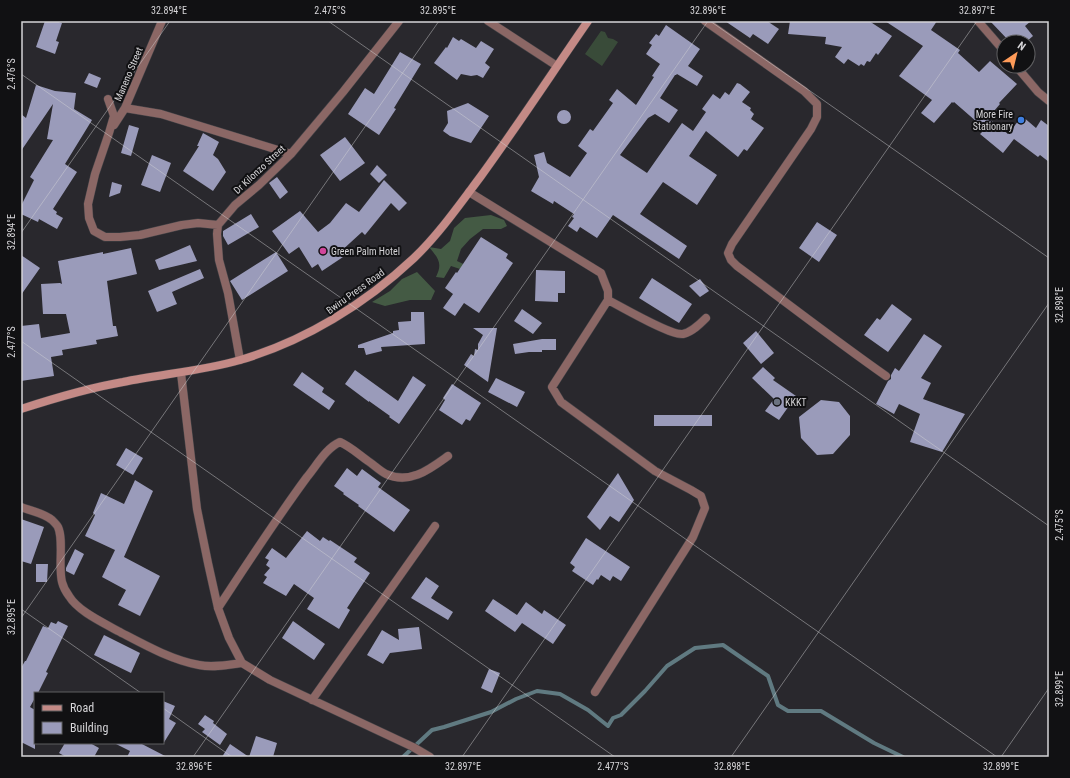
<svg xmlns="http://www.w3.org/2000/svg" width="1070" height="778" font-family="'Roboto Condensed',sans-serif">
<style>
.green{fill:#394b39}
.forest{fill:#445a44}
.lines{fill:none;stroke-linecap:round;stroke-linejoin:round}
.stream{stroke:#607a81;stroke-width:4}
.building{fill:#9a9bba}
.street-casing{stroke:#454448;stroke-width:9}
.secondary-casing{stroke:#454448;stroke-width:9}
.street{stroke:#8b6765;stroke-width:8}
.secondary{stroke:#c48a86;stroke-width:8}
.ticks{fill:none;stroke:#d5d4d7;stroke-width:1;stroke-opacity:0.45}
.shop-dot{fill:#3f7fe0;stroke:#111113;stroke-width:1.5}
.hotel-dot{fill:#d1479c;stroke:#111113;stroke-width:1.5}
.worship-dot{fill:#6b7280;stroke:#111113;stroke-width:1.5}
.labels{text-anchor:middle;stroke-width:4;stroke-linejoin:round;paint-order:stroke}
.street-label{font-size:10px;fill:#d5d4d7;stroke:#111113}
.poi-label{font-size:10px;fill:#d5d4d7;stroke:#111113;text-anchor:start}
.neatline{fill:none;stroke:#d5d4d7;stroke-width:1.5}
.ticks-label{font-size:10px;text-anchor:middle;fill:#d5d4d7}
</style>
<rect width="100%" height="100%" fill="#29282d"/>
<path class="green" d="M601 31 605 32 608 38 613 39 618 42 602 66 585 54Z"/>
<path class="forest" d="M491 215 504 220 507 226 501 229H483L470 239 461 249 457 261 478 271 463 270 451 266 444 278 436 277C443 263 438 258 429 247L441 249 450 241 454 228 465 218Z
M417 272 435 291 431 300H410L385 306 372 302 390 291 402 279Z"/>
<g class="lines">
<path class="stream" d="M403 757 432 730 444 727 491 712 516 699 537 691 560 694 588 710 608 726 613 718 621 715 645 691 667 666 695 648 723 645 768 676 778 705 788 711H821L874 743 903 757"/>
</g>
<path class="building" d="M45 21H55L62 23 56 41 59 42 55 54 36 47Z
M725 21H767L779 29 768 44 753 34 750 38Z
M790 21H869L892 36 878 55 876 53 870 62 867 61 864 66 861 64 859 66 848 59 844 64 835 57 842 47 825 44 826 37 788 34Z
M885 21H937L931 30 960 50 958 53 979 72 990 61 1017 84 999 103 1000 104 988 118 1008 134 1022 116 1036 128 1041 120 1049 126V162L1040 155 1038 157 1014 139 1003 153 980 134 985 129 954 102 953 103 952 102 934 123 921 113 932 100 899 76 923 46Z
M990 21H1031L1025 26 1033 36 1026 42H1010Z
M666 25 700 49 688 66 703 76 697 86 677 74 676 75H675L660 98 678 110 669 123 655 114 648 118 620 155 647 173 682 123 693 131 706 112 702 109 713 94 720 99 725 92 729 95 737 83 740 84 750 92 742 102 751 108 750 110 754 114 751 119 764 128 747 151 744 149 738 157 706 131 689 156 717 175 697 205 663 182 640 214 687 246 679 259 613 215 597 238 580 227 577 232 568 226 574 218 572 217 574 214 554 201 553 204 531 191 539 177 534 155 544 152 547 163 570 177 587 153 578 146 590 129 593 131 613 103 609 100 617 89 636 105 654 77 652 76 660 64 646 54 652 45 649 43 656 34 659 36Z
M453 37 459 41 461 39 476 48 481 41 494 49 485 63 490 67 483 78 477 75 471 76 461 74 457 80 434 63 446 47 447 48Z
M400 52 421 64 394 108 396 109 379 135 348 114 365 88 374 94Z
M89 73 101 78 97 88 84 83Z
M36 85 55 91 76 93 74 109 92 120 65 164 77 172 53 209 57 212 56 214 63 218 57 229 39 219 38 222 21 214V206L34 180 30 177 53 140 47 139 53 104 21 151V114L26 118Z
M468 103 489 116 471 143 450 136 443 131 448 123 447 111Z
M557 117a7 7 0 1 1 14 0a7 7 0 1 1-14 0Z
M129 125 139 128 131 156 121 153Z
M203 133 219 142 213 155 218 159 226 172 213 191 183 171 199 146H197Z
M345 137 365 163 340 181 320 155Z
M152 155 171 163 160 192 141 185Z
M377 165 387 175 379 183 370 174Z
M277 177 288 192 280 199 269 183Z
M384 180 407 203 399 211 391 203 365 235 362 232 339 253 343 257 322 271 318 264 312 268 299 247 289 254 272 231 300 211 318 232 330 223 346 203 359 212Z
M112 182 122 185 120 193 109 197Z
M251 214 259 227 228 245 223 236V231Z
M817 222 837 235 819 262 799 248Z
M481 237 508 254 506 258 513 263 479 313 464 303 455 316 443 308 453 294 445 288 456 272 457 273Z
M190 245 197 261 159 270 155 260Z
M131 248 137 274 107 281 113 326H116L118 336 96 340 97 344 62 350 63 355 51 357 54 376 21 381V326L39 324 41 338 70 333 66 314H43L41 284 60 283 62 284 58 261 103 252V254Z
M276 252 288 271 242 300 230 281Z
M21 255 40 268 21 295Z
M200 269 204 278 172 292 177 304 157 312 148 291Z
M536 270 565 271V293H558V302L535 301Z
M652 278 692 304 679 323 639 298Z
M700 279 709 291 700 297 689 286Z
M892 304 912 319 888 352 864 335 877 318 880 320Z
M522 309 542 323 533 334 514 321Z
M411 312H424L425 344 381 347 382 351 366 355 364 348H358V345L393 333V331L399 330 398 322 411 321Z
M473 328H497L488 382 464 365 471 354 474 356 475 349 478 350V344L483 335Z
M756 331 774 353 761 364 743 343Z
M924 334 942 346 921 378 931 383 923 399 965 414 942 452 910 442 920 414 899 404 894 414 876 404 888 381 891 379V375L895 368 899 371Z
M542 339H556V350H542V352H529L515 354 513 344Z
M763 367 775 378 773 380 796 396 779 420 765 411 774 399 752 378Z
M355 370 398 401 413 376 426 385 399 424 389 417 390 416 369 401V402L345 384Z
M302 372 324 388 322 392 335 401 329 410 293 385Z
M496 378 525 392 517 407 488 392Z
M452 384 481 403 470 421 466 419 462 425 439 410 445 400 443 398Z
M821 400 839 402 850 416V435L833 454 817 455 801 438 799 417Z
M654 415H712V426H654Z
M126 448 143 458 133 475 116 465Z
M347 468 357 476 362 469 381 483 378 487 410 510 394 532 358 506 359 505 343 494 344 493 334 486Z
M618 473 634 500 619 522 610 516 600 530 587 517Z
M135 480 153 491 124 557 160 576 140 616 118 605 126 590 102 577 115 550 85 536 95 515 93 513 101 493 124 504Z
M21 519 44 527 31 564 21 561Z
M307 531 320 541 323 537 329 541 330 540 357 558 354 562 370 573 347 608 350 610 339 629 307 609 314 598 294 584 286 596 263 583 267 577 264 575 270 568 266 565 269 560 265 558 272 548 286 558Z
M586 538 630 567 621 581 613 576 610 581 601 575 598 580 597 579 593 585 572 571 575 567 570 563Z
M75 549 84 554 74 575 66 571V568Z
M36 564H48L47 582H36Z
M426 577 439 586 431 598 453 612 448 620 411 598Z
M493 599 517 615 526 602 542 614 544 610 566 625 553 644 522 623 515 632 485 611Z
M58 621 68 626 46 672 48 673 38 693H35V698L30 707 35 710V749L21 742V668L25 661H26L43 626 48 628 51 622 56 624Z
M293 621 325 644 314 660 282 638Z
M419 627 422 649 390 653 383 664 367 655 382 630 399 640 398 629Z
M104 635 140 653 131 673 94 655Z
M489 669 500 673 492 693 481 688Z
M163 701 175 706 169 719 176 723 163 744Z
M205 715 214 721 213 723 227 734 220 745 202 732 205 729 198 724Z
M256 736 277 743 273 757H222L230 744 249 757Z
M65 743H90L99 748 94 757H66L59 753Z
M114 743H140L167 757H127L130 751Z"/>
<g class="lines">
<g class="street-casing">
<path id="street" d="M488 21 557 66
M705 21 804 91 817 104V117L811 129 732 244 728 253 731 260 737 266C787 303 836 341 886 376
M978 21 1004 51
M1016 66 1038 92 1049 101
M108 99 114 116 109 133 95 174 88 204 89 218 94 231 105 237H120L140 235 182 225 198 223 218 225
M125 108 161 114 291 154
M114 125 125 108 162 21
M469 192 601 273 608 291V300L552 387 561 402 655 471 691 490 701 496 705 508 693 537 595 692
M608 300C622 307 671 336 683 334 692 332 700 324 706 318
M240 360 228 293 219 260 217 234 218 225 235 205 259 185 291 154 343 92 399 21
M181 373 197 509 208 563 218 608 229 638 242 663 270 680 413 747 430 757
M21 507C31 511 44 513 52 520 54 522 57 525 58 527 64 540 58 566 62 582 63 586 66 592 69 596 78 611 102 622 118 631 143 644 171 660 199 665 213 668 228 665 242 663
M218 608C247 564 276 519 307 477 317 465 326 448 340 442 351 447 358 454 368 461 374 465 380 471 386 474 410 485 430 469 448 456
M312 700 435 526"/>
</g>
<g class="secondary-casing">
<path id="secondary" d="M21 409C55 398 88 388 123 382 162 374 202 371 240 360 305 341 365 304 414 258 439 234 460 204 481 176 518 125 552 73 588 21"/>
</g>
<use href="#street" class="street"/>
<use href="#secondary" class="secondary"/>
</g>
<path class="ticks" d="M328 21 1049 526M710 21 1049 258M21 74 997 757M21 233 170 21M21 341 615 757M21 609 141 693M21 618 439 21M163 708 232 757M193 757 708 21M462 757 977 21M731 757 1049 303M1001 757 1049 688"/>
<circle class="shop-dot" cx="1021" cy="120" r="4"/>
<circle class="hotel-dot" cx="323" cy="251" r="4"/>
<circle class="worship-dot" cx="777" cy="402" r="4"/>
<g class="labels">
<g class="street-label">
<text transform="translate(128 74) rotate(-67)" y="4">Maneno Street</text>
<text transform="translate(259 169) rotate(-43)" y="4">Dr Kilonzo Street</text>
<text transform="translate(355 291) rotate(-36)" y="4">Bwiru Press Road</text>
</g>
<g class="poi-label">
<text x="1013" y="118" text-anchor="end">More Fire<tspan x="1013" dy="12">Stationary</tspan></text>
<text x="331" y="255">Green Palm Hotel</text>
<text x="785" y="406">KKKT</text>
</g>
</g>
<rect width="1070" height="778" fill="none" stroke="#111113" stroke-width="44"/>
<rect x="34" y="692" width="130" height="52" fill="#111113" stroke="#5f5f61"/>
<rect x="42" y="705" width="20" height="6" fill="#c48a86" stroke="#5f5f61"/>
<text x="70" y="712" font-size="12" fill="#d5d4d7">Road</text>
<rect x="42" y="722" width="20" height="12" fill="#9a9bba" stroke="#5f5f61"/>
<text x="70" y="732" font-size="12" fill="#d5d4d7">Building</text>
<g transform="translate(1016 54) rotate(35)"><circle r="19" fill="#111113" stroke="#5f5f61"/>
<path d="M0-3L7 15L0 10L-7 15Z" fill="#fe9b59"/>
<text y="-6" font-size="11" font-weight="bold" text-anchor="middle" fill="#d5d4d7">N</text>
</g>
<rect x="22" y="22" width="1026" height="734" class="neatline"/>
<g class="ticks-label">
<text x="169" y="14">32.894°E</text>
<text x="330" y="14">2.475°S</text>
<text x="438" y="14">32.895°E</text>
<text x="708" y="14">32.896°E</text>
<text x="977" y="14">32.897°E</text>
<text transform="translate(11 74) rotate(-90)" y="4">2.476°S</text>
<text transform="translate(11 232) rotate(-90)" y="4">32.894°E</text>
<text transform="translate(1059 305) rotate(-90)" y="4">32.898°E</text>
<text transform="translate(11 342) rotate(-90)" y="4">2.477°S</text>
<text transform="translate(1059 525) rotate(-90)" y="4">2.475°S</text>
<text transform="translate(11 617) rotate(-90)" y="4">32.895°E</text>
<text transform="translate(1059 689) rotate(-90)" y="4">32.899°E</text>
<text x="194" y="770">32.896°E</text>
<text x="463" y="770">32.897°E</text>
<text x="613" y="770">2.477°S</text>
<text x="732" y="770">32.898°E</text>
<text x="1001" y="770">32.899°E</text>
</g>
</svg>
